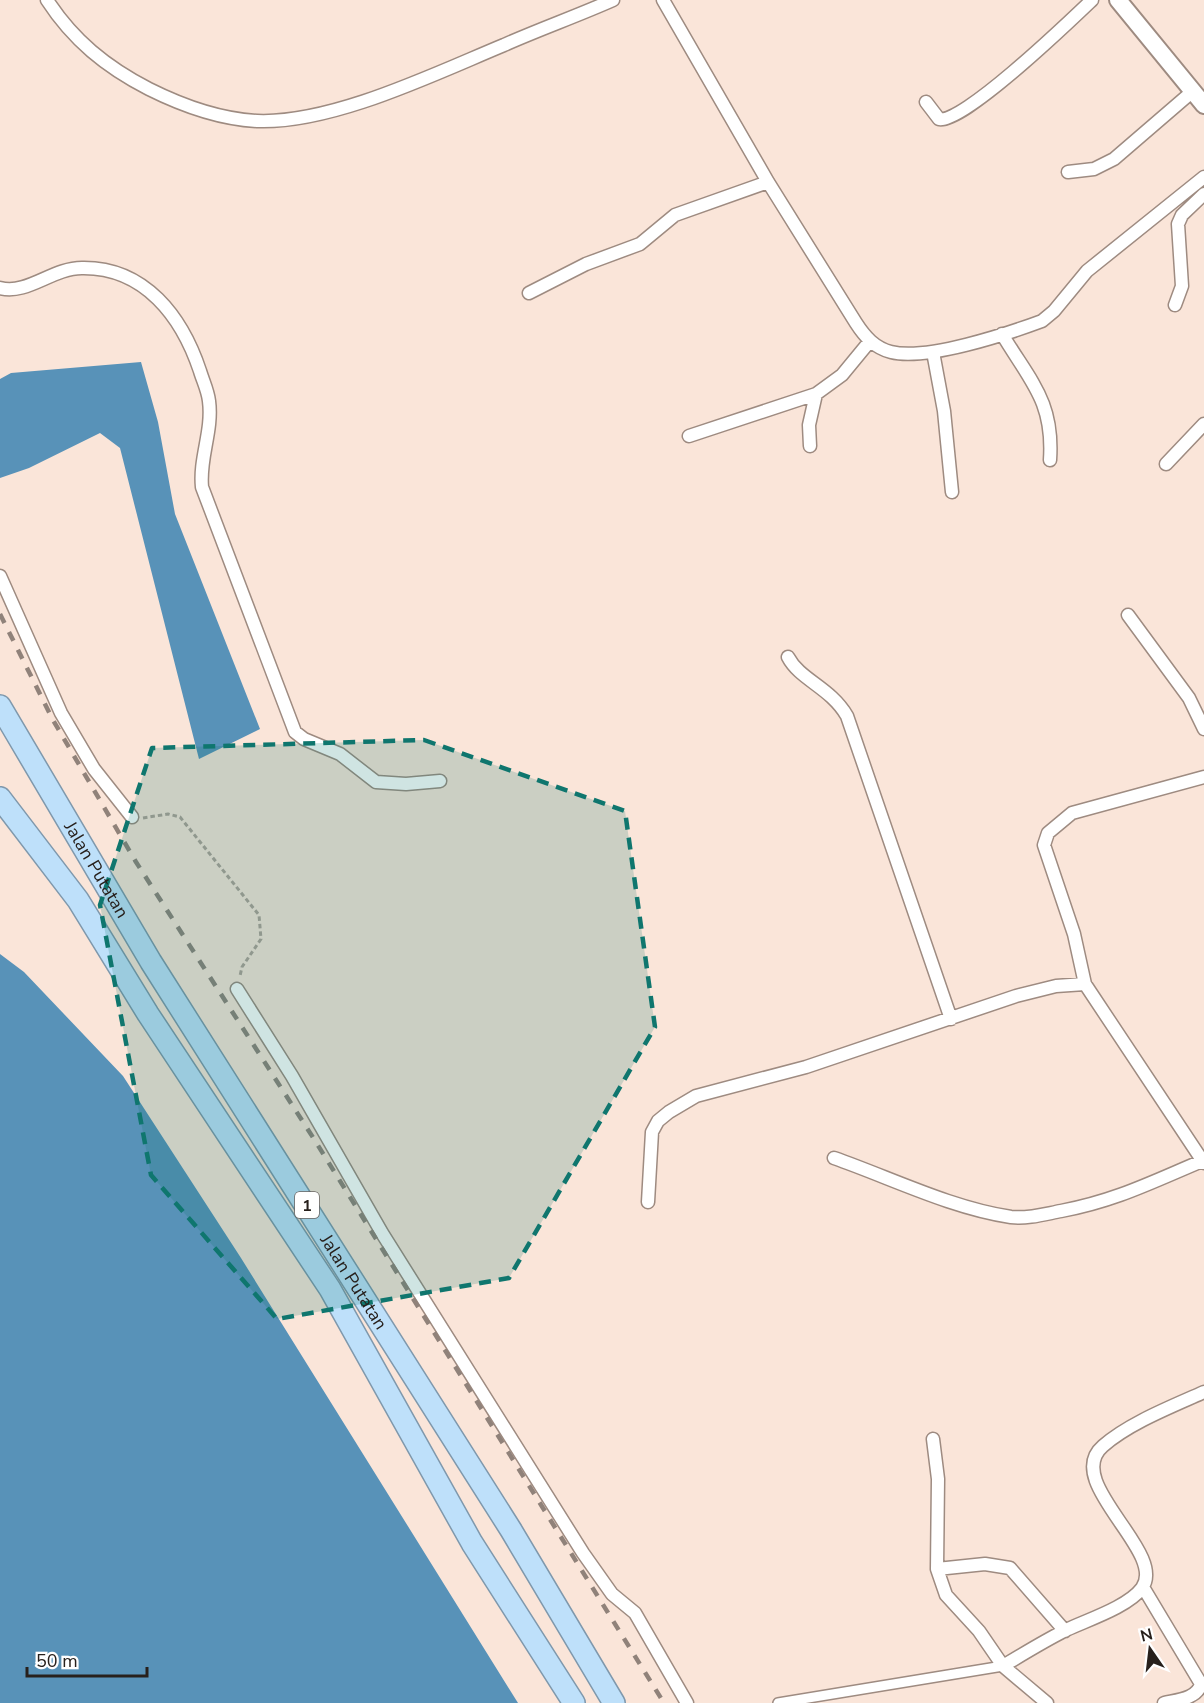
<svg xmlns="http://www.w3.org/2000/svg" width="1204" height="1703" font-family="'Nunito Sans',sans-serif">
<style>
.water{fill:#5892b8}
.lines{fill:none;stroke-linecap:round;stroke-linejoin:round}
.pedestrian-casing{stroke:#9e8b81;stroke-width:12}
.minor-casing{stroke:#9e8b81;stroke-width:15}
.tertiary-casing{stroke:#9e8b81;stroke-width:20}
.trunk-casing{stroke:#7f98ac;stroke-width:24}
.path{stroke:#b1a197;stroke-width:3;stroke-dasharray:4.5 3;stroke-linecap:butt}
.pedestrian{stroke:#fff;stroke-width:9}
.minor{stroke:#fff;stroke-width:12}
.tertiary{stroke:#fff;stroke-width:16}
.trunk{stroke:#bee0fa;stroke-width:21}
.rail{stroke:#90827a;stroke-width:4.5;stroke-dasharray:10 10;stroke-linecap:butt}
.marked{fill:#0f766e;fill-opacity:0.2;stroke:#0f766e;stroke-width:4.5;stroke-dasharray:12 8;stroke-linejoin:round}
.labels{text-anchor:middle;stroke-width:6;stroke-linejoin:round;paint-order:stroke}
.shield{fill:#fff;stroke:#686360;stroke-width:1.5}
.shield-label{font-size:16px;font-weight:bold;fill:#27201c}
.street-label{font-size:18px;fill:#27201c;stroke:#fff}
</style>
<rect width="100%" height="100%" fill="#fae5d9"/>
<path class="water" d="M141 362 158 422 175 514 260 729 199 759 120 448 100 433 29 468 0 478V379L11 373Z
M0 954 24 972 123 1076 241 1258 518 1703H0Z"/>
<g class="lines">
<g class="pedestrian-casing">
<path id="pedestrian" d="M778 1703 1003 1666"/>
</g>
<g class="minor-casing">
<path id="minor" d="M47 0C73 40 106 67 149 89 183 106 218 119 257 121 332 124 434 74 504 45 540 29 577 16 613 0
M663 0 768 182 856 323C865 337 875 348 891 352 926 361 1007 334 1042 321L1054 311 1087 271 1204 177
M926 102 939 119C962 125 1071 20 1092 0
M1068 172 1094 169 1114 159 1193 91
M0 288C28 295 52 268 82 268 145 267 182 317 200 371 203 381 208 391 209 401 213 431 199 458 202 487L295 732 304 739 340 754 376 782 406 784 440 781
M529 293 586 264 640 244 675 215 768 182
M1175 305 1182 286 1178 224 1182 215 1204 194
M1002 334C1030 381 1054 401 1050 460
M933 352 944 411 952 492
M689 436 816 394
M810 446 809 425 816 394 842 375 870 341
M1166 464 1204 424
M0 576 61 713 94 769 132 817
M1128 615 1189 698 1204 729
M788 657C800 680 830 687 847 716L951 1019
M1204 777 1072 813 1048 833 1044 845 1074 934 1085 984 1204 1163
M237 989 292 1076 382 1233 583 1553 612 1594 635 1613 687 1703
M834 1158C891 1178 951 1208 1011 1217 1028 1219 1045 1214 1061 1211 1115 1201 1152 1182 1202 1161
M648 1202 652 1132 658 1121 669 1112 696 1096 806 1067 1016 996 1056 986 1085 984
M933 1439 938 1479 937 1569 946 1595 979 1631 1003 1666 1047 1703
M937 1569 985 1564 1010 1568 1065 1631
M1143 1587 1201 1684C1197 1699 1177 1700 1164 1703
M1003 1666C1023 1654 1044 1641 1066 1630 1087 1620 1128 1607 1142 1588 1168 1552 1061 1482 1103 1446 1129 1423 1173 1406 1204 1392"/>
</g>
<g class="tertiary-casing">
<path id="tertiary" d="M1118 0 1204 105"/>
</g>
<g class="trunk-casing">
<g id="trunk">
<path id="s1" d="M0 706 151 962 511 1530 614 1703"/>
<path d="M0 798 78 900 148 1014 330 1289 472 1543 574 1703"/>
</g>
</g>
<path class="path" d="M143 818 168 814 180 817 259 915 261 939 242 967 240 976"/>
<use href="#pedestrian" class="pedestrian"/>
<use href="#minor" class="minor"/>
<use href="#tertiary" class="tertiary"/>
<use href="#trunk" class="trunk"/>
<path class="rail" d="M0 614 53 720 136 862 314 1139 664 1703"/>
</g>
<path class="marked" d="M424 740 625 811 655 1027 509 1278 277 1319 151 1175 100 905 152 748Z"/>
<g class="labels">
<rect class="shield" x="295" y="1192" width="24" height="26" rx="4.5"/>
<g class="shield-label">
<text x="307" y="1211">1</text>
</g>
<g class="street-label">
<text dy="6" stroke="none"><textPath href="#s1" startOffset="190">Jalan Putatan</textPath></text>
<text dy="6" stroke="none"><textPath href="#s1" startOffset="676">Jalan Putatan</textPath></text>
</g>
</g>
<g transform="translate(1150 1649) rotate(346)" stroke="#ffffff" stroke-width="4.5" paint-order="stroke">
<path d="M0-4.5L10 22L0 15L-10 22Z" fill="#27201c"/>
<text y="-9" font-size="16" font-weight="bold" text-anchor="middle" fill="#27201c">N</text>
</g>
<path d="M27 1667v9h120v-9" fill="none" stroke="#27201c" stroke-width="3"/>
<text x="36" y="1667" font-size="18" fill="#27201c" stroke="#ffffff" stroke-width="4.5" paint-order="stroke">50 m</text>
</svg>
